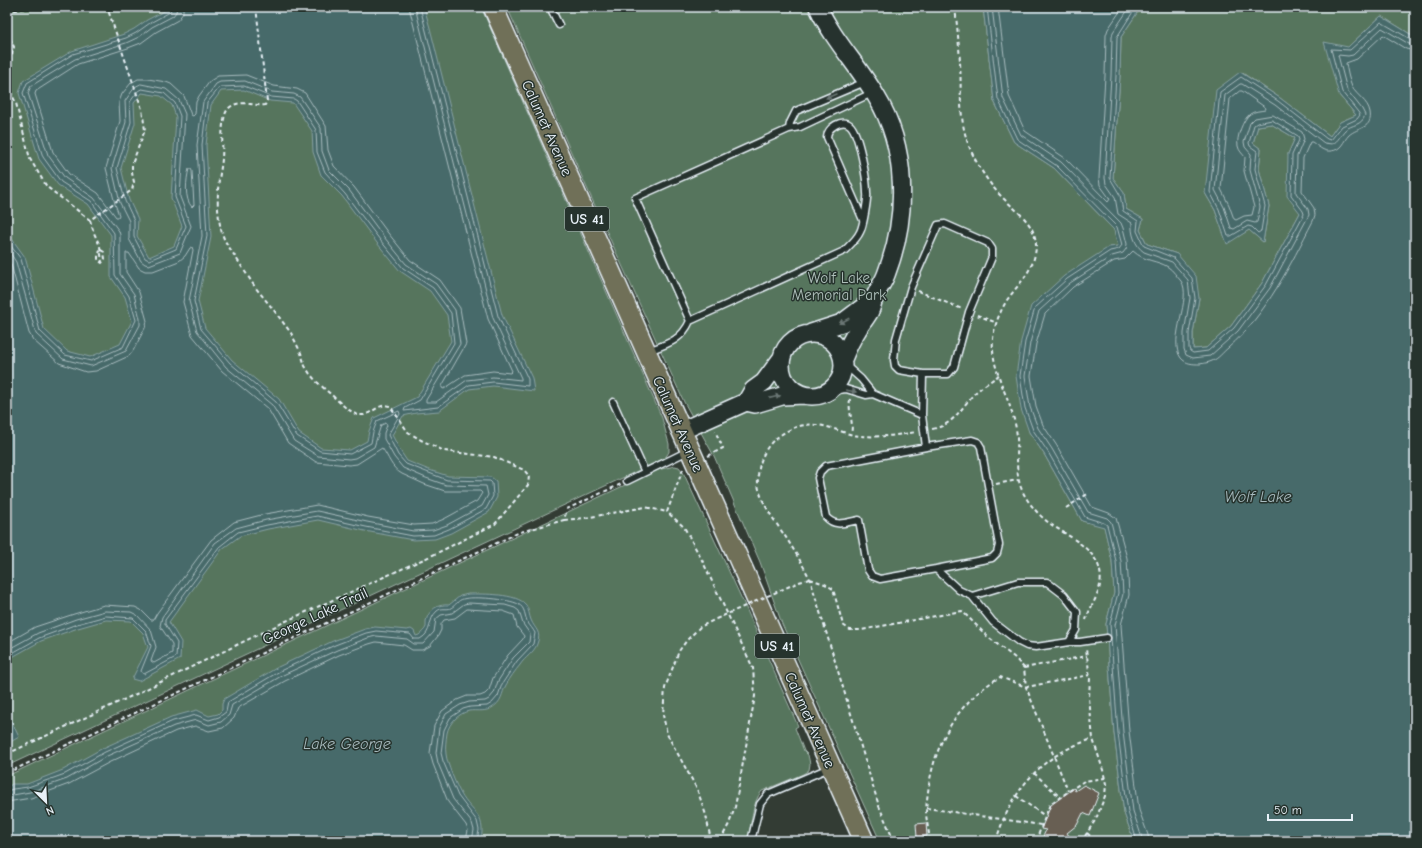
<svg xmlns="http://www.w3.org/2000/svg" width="1422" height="848" font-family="'Comic Neue',sans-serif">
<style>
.green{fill:#57755d;stroke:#a0b3aa}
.water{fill:#476b6a;stroke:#87a1a3;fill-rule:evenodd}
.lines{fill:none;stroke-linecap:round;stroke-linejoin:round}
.shore{stroke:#a8bbbf;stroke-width:1}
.building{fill:#685f52;stroke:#e8f1f8}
.service-casing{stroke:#e8f1f8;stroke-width:9}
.secondary-casing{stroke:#e8f1f8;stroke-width:20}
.primary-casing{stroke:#e8f1f8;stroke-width:22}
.path{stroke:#e8f1f8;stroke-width:2;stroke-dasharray:4 3;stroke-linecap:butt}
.service{stroke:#26332d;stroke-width:6}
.secondary{stroke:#26332d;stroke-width:17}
.primary{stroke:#706f59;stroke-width:19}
.path-bridge{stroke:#e8f1f8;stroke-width:2;stroke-dasharray:4 3;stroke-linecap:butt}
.oneway{fill:#6a7674}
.labels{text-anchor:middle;stroke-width:3;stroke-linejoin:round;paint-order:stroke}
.shield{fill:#26332d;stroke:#aeb8bb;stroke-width:1}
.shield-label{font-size:14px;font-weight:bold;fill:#e8f1f8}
.street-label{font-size:15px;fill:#e8f1f8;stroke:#26332d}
.park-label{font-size:15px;fill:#aebfba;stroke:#26332d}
.water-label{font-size:16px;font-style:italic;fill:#a8bbbf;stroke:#26332d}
</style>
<rect width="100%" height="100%" fill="#333c34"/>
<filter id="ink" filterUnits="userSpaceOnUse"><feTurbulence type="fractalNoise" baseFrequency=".025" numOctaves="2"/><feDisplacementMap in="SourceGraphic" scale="8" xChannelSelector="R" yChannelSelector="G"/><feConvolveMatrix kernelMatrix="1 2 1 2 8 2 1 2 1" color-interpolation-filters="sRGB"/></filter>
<g filter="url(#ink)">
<path class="green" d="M7 7H481L662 418 669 444V452L665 458 7 766Z
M507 7H983L994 101 1014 142 1054 168 1114 230 1118 246 1109 247 1029 432 1044 454 1082 521 1104 526 1112 561 1114 593 1106 624 1114 733 1124 813 1134 841H880L782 624 760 562 714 456 684 402 586 186Z
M1141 7H1415V37L1381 16 1348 47 1339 95 1356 115 1340 122 1330 136 1280 98 1241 72 1205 193 1215 210 1227 243 1249 230 1263 242 1269 206 1259 169 1261 149 1253 143 1258 126 1271 124 1295 138 1288 154 1300 213 1262 283 1231 326 1206 348 1193 349V333L1199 298 1177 254 1147 244 1140 230 1143 219 1126 209 1124 193 1113 178 1120 76 1121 37Z
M675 466 679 467 683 472 746 608 798 726 795 728 804 751 808 755 810 764 809 770 803 774 762 791C752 801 751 827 748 841H7V776L657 470Z"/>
<path class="water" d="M172 7H424L430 28 502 315 532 378 534 391 493 386 469 389 439 411 416 413 403 416 392 435 401 452 407 461 429 470 448 476 491 477 496 481 497 497 489 512 451 533 435 539 413 540 365 531 318 520 268 529 240 536 222 549 169 622 181 642 180 659 139 681 132 679 148 647 143 633 131 621 106 620 78 628 41 641 7 660V235L12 239 25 257 44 329 67 351 90 357 120 344 132 321 125 297 111 277V235L88 204 58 185 39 159 19 93 23 81 72 51 124 34 134 29 147 20ZM244 90 270 101 293 103 312 131 313 152 321 175 342 196 377 243 400 271 430 291 447 315 451 341 417 397 374 418 369 431 367 441 350 450 321 448 299 433 279 399 232 360 205 328 198 301 211 237 206 145 211 105 221 91ZM142 93 161 96 172 105 176 117 171 198 182 226 174 246 149 257 137 236 138 219 129 200 121 168 135 123 134 103Z
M983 7H1141L1121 37 1120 76 1113 178 1124 193 1126 209 1143 219 1140 230 1147 244 1177 254 1196 276 1199 298 1193 333V349L1206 348 1231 326 1262 283 1300 213 1287 196 1288 154 1295 138 1271 124 1258 126 1253 143 1261 149 1259 169 1269 206 1263 242 1249 230 1227 244 1215 210 1205 193 1216 90 1240 72 1280 98 1330 136 1340 122 1356 115 1339 95 1324 42 1348 47 1381 16 1415 37V841H1134L1124 813 1114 733 1106 624 1114 593 1112 561 1104 527 1082 521 1044 454 1029 432 1021 409 1016 376 1021 341 1031 306 1064 276 1109 247 1118 246 1114 230 1054 168 1014 142 994 101Z
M468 594C483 594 517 593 526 605 529 610 529 615 531 620 535 630 542 631 537 644 534 653 525 657 520 665 515 671 510 678 506 685 501 694 503 702 490 709 483 712 476 710 469 711 459 713 449 723 447 733 446 740 445 748 446 754 447 764 456 785 461 794 472 814 486 813 481 841H7V793L8 787 12 784H27L63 770 103 748 171 717 197 710 209 716 218 714 222 710V704L224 699 278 667 333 641 365 629 375 627 407 630 411 629 414 631 416 636 419 635C421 633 425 630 426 627 426 625 426 623 426 621 429 609 438 604 449 605L460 596Z
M7 712 19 737 7 744Z"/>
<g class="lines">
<path class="shore" d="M183 7V13L178 20 156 32 141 43 128 48 78 64 36 91 35 94 53 152 69 174 98 193 116 217H118L119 215 115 204 106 168 120 121 119 102 122 94 131 83 138 79H148L166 82 171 84 184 96 191 115 193 116 195 114 196 102 199 96 210 81 218 76 246 75 274 86 297 89 305 93 326 126 328 150 334 166 354 187 388 233 410 260 440 280 460 308 466 344 442 386V388L444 389 465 375 493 371 510 373 512 371 488 319 409 7
M987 7 998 99 1017 139 1057 166 1117 227 1122 245 1119 249 1110 251 1067 279 1035 308 1025 342 1020 376 1025 408 1033 430 1048 452 1085 517 1104 523 1107 525 1116 561 1118 593 1110 624 1118 733 1128 812 1137 841
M992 7 1003 98 1021 135 1061 162 1121 223 1123 228 1127 244 1126 249 1123 253 1112 256 1070 283 1039 311 1030 343 1025 376 1030 407 1038 428 1052 449 1088 512 1107 518 1111 522 1121 561 1123 594 1115 625 1123 732 1133 811 1143 841
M998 7 1009 96 1025 131 1065 158 1108 202 1110 199 1100 185 1099 178 1105 76 1106 35 1108 29 1123 7
M1130 7 1113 32 1112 37 1111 76 1105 178 1106 184 1115 197 1118 214 1132 223C1131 233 1135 246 1144 252L1172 262 1188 280 1190 298 1184 333V349L1186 355 1193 358 1210 356 1238 331 1270 288 1309 215 1308 209 1296 193 1297 156 1304 139 1302 132 1273 115 1255 118 1250 123 1244 142 1245 147 1251 154 1250 170 1260 207 1257 222 1255 223 1247 221 1234 229 1231 228 1224 207 1215 190 1225 95 1240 84H1242L1275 105 1324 143 1332 144C1339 141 1340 135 1345 130 1352 124 1362 126 1365 115L1362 109 1347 90 1338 55 1348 56 1353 55 1382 28 1409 44 1415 45
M1136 7 1117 37 1116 76 1110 178 1120 195 1123 211 1138 221 1137 231 1144 246 1174 258 1192 278 1195 298 1189 333V348L1190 351 1193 353 1208 351 1234 328 1266 285 1304 214 1303 211 1291 195 1292 155 1299 140 1298 136 1272 120 1257 123 1254 125 1249 143 1250 146 1257 151 1255 169 1265 206 1261 231 1258 233 1252 227 1248 226 1231 236H1228L1219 209 1210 192 1220 92 1241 77 1278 101 1327 139 1331 140 1342 126 1357 119 1360 115 1358 112 1342 92 1331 49 1350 50 1381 22 1412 40H1415
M141 84 166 89 179 100 185 114 180 197 191 226 180 253 149 265 145 264 141 261 129 239V221L120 203 112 168 126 122 125 101 135 87Z
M142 89 164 93 175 103 180 116 175 197 186 226 176 249 149 260 145 258 134 237V220L125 201 117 168 131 122 130 102 138 91Z
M1240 91H1242L1266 108 1265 110C1260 111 1254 111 1250 114 1243 119 1236 138 1238 146 1239 151 1242 153 1245 157L1244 171 1254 207 1252 215 1244 216 1236 220 1234 219 1229 205 1221 189 1230 99Z
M189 169H191L192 171 194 205 192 207C184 199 186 180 189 169Z
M7 241 21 259 40 331 65 355 91 361 123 347 136 320 129 296 115 275 114 233 91 201 61 182 43 157 23 93 27 83 73 54 126 38 136 33 150 23 170 12 172 7
M7 248 16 262 36 334 63 359 91 366 126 351 140 325V319L134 294 120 274V235L119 231 94 198 65 178 48 155 28 93 31 86 75 59 126 43 139 37 152 27 173 16 176 12 177 7
M7 259 11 264 29 333 33 340 59 363 86 372 96 371 129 356 133 351 145 328 147 321 139 292 126 272V253H129L139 268 145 271H153L179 261 185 256 190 248 192 247 193 250 183 302 192 335 222 371 268 409 288 443 316 462 349 465 357 464 382 448C389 457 391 468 402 474L424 484 445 491H480L482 493 477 501 444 519 432 524 414 525 368 517 317 505 265 514 234 522 211 540 157 613 153 620H151L141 610 135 607 104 605 74 614 35 627 7 643
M7 650 38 633 76 619 105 611 131 612 137 615 151 630 156 647 151 661 154 663 172 653V644L160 626 162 617 215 543 236 528 266 520 317 511 367 522 413 531 433 530 447 525 482 506 488 495 486 486 446 485 426 478 403 468 394 457 384 439V433L387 425 386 423 381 425 374 447 355 458 349 459 318 456 294 441 272 405 226 367 197 331 189 301 202 236 197 145 203 102 216 84 220 82 245 81 272 92 294 94 300 97 321 128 322 151 329 170 349 190 384 237 406 264 436 284 455 310 460 344 426 400V402H436L467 380 493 377 521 380V378L493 318 415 7
M7 656 39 638 77 624 106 616 133 618 146 631 151 646 141 671 142 673 144 674 176 657 177 643 165 624V620L219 547 238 532 267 525 317 516 366 527 413 536 434 535 449 529 486 509 493 496 492 483 490 481 447 480 406 464 398 455 388 435 400 414 399 411 377 421 373 432 371 443 350 454 320 451 297 436 276 402 230 363 201 329 194 301 207 236 202 145 207 103 220 87 244 86 271 97 294 99 297 101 316 130 317 152 325 172 345 194 380 240 403 268 433 288 451 313 454 343 420 400 405 408 404 411 438 407 469 385 493 382 528 386V379L498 316 420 7
M7 791 13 789 28 787 65 774 105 752 173 721 196 715 209 720 219 717 226 712 228 702 280 671 335 645 366 633 376 631 410 634 414 639H420C433 632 427 620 437 611 442 607 446 610 451 608 456 605 458 600 463 599 472 596 510 599 518 604 526 608 524 616 528 623 530 626 533 629 535 633L533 644 517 661 502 684 498 696 492 703 487 706 470 707 463 709 450 718 444 730 441 753 443 761 458 796 477 821 479 830 477 841
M7 796 30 792 67 779 107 756 174 726 196 720 209 725 221 722 229 715 232 705 283 675 337 650 368 638 376 636 407 639 414 644H423L434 632 436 619 441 615 452 613 464 604 469 603 505 605 515 608 519 611 523 624 530 634 529 642 513 658 498 681 494 693 489 699 485 701 469 702 460 705 446 714 439 728 436 753 438 763 453 799 472 823 474 830 472 841
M7 802 31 798 69 784 110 762 176 731 195 726 209 731 223 728 234 718 238 708 285 681 339 655 369 644 376 642 404 645 412 650H422L430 646 438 636 441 630V624L444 620 455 618 467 609 503 611 514 615 517 627 524 636 523 639 508 655 493 678 489 690 485 694 480 696H467L457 700 442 711 434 726 430 753 433 764 448 802 466 825 468 830 466 841
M1149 841 1148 835 1139 810 1129 731 1121 625 1129 595 1127 558 1116 518 1109 513 1092 507 1057 446 1043 425 1036 406 1031 376 1036 344 1045 314 1073 287 1114 261 1125 259 1133 251C1145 262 1157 260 1168 267 1173 270 1177 277 1181 281 1193 297 1167 340 1181 358 1186 364 1193 364 1200 364 1204 363 1208 363 1212 361 1218 359 1223 352 1228 348 1267 314 1290 265 1313 221L1315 215 1314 208 1302 191 1303 158 1310 142H1312C1318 146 1323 152 1331 151 1342 150 1343 141 1349 135 1358 127 1373 129 1370 112 1368 101 1357 96 1352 87 1349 80 1347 70 1346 63L1357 59 1383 35 1406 49 1415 51"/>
</g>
<path class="building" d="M1084 785 1099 793 1090 816 1083 813 1077 825 1067 833 1071 839 1068 841H1041L1046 830 1041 829 1051 805 1074 788 1075 791Z
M926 823 927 836 917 837 916 824Z"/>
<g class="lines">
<g class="service-casing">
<path id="service" d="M550 7 559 25
M789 129 790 123 796 111 865 82
M945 224 988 243 992 249V257L969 312 954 367 948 374H923L899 370 895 366 894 360 896 339 911 287 938 225Z
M690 321 844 251C849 246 857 239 860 232 863 227 868 199 867 193 867 180 859 133 850 125 842 118 827 128 827 137L863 220
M648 351C667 344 681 341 690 321L635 198 789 129 800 127 872 93
M843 363 861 379 873 394 922 415 926 447 826 466 820 472 818 478 826 517C836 528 846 522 859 520L868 570 872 576 880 579 936 569 959 590 972 596 993 622 1019 642 1027 646 1036 647 1069 642 1076 630 1077 612 1064 595 1047 582H1018L972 596
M829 391 846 389 866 395 873 394
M613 402 645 472
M922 415 923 374
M926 447 972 440 978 442 981 447 999 545 997 553 992 558 936 569
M627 481 688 451
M1069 642H1080L1107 638
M751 841 760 804 768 794 829 768"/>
</g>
<g class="secondary-casing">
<path id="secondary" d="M818 7C833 40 858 65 876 96 908 148 908 216 887 272 884 282 877 290 874 299 872 303 872 307 870 311 866 318 861 324 857 331 851 340 847 349 843 359
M811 333 842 323 870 302
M781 365a31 31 0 1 1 62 0a31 31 0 1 1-62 0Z
M746 402 753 390 764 382 781 359
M681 431 746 402 755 404 782 396 804 395"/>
</g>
<g class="primary-casing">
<path id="primary" d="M493 7 864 841"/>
</g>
<path class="path" d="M955 7C957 25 959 44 960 62 962 97 957 124 974 157 981 171 989 183 999 194 1014 210 1036 222 1036 246 1035 270 1019 283 1007 300 1001 310 996 321 994 332 987 366 1011 397 1016 429 1019 446 1015 464 1019 481 1022 496 1036 513 1049 523 1070 538 1106 552 1100 585 1098 597 1089 609 1086 620
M7 11 41 7
M7 32 14 47 7 72
M7 85 16 103 30 159 47 187 90 220 132 190 134 182 132 173V164L145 130 142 109 107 7
M90 220 94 233 100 246 102 263
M101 250 104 252 105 259 102 263 98 260V254Z
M918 291 962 309
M977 315 997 323
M850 399C848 412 854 422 851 434
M932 429C955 425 961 407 976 392 983 386 991 381 999 375
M708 456 723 448 715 431
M683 469 667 512 684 527 702 560 753 668 755 696 735 807 729 824 720 841
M996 484 1018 480
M1066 508 1089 493
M564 520 585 518 645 507 667 512
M810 579 825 584 833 589 843 625 850 630H861L962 611 988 637 1015 658 1024 668 1026 687 1068 791
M799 582 810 579
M1024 668 1087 656
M7 754 134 695 284 622 435 554 495 524 528 485 529 476 524 470 494 457 444 451 421 440 408 432 390 406 385 405 379 407 369 413 364 415H357L346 408 317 382 310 374 305 366 301 353 291 333 273 309 255 287 225 241C219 228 217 208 218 193 218 181 221 170 222 159 223 146 221 131 224 119 225 114 226 111 229 108 240 98 254 107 265 105L267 101 256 7
M7 773 520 532 564 520 567 509 621 484
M1034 773 1060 797
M1016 796 1045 816
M926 808 1041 825
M1087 833 1096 841
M711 841 706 815 697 789 667 734 663 715 665 688 679 651 687 640 700 627 716 619
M894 841 879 806 810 579C803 565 795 552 787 539 777 524 759 501 758 483 757 468 763 449 775 439 788 429 801 423 817 425 829 426 841 432 853 435 874 438 895 436 916 432
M930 841C929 832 927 823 926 814 926 807 927 799 928 792 934 744 957 702 1000 677L1026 687 1090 675
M996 841C1011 791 1041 754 1093 739
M1036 841 1050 804 1084 781 1105 778
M1080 841 1085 836 1096 819 1105 796 1106 784 1103 770 1093 739 1089 698 1090 678 1086 649"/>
<use href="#service" class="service"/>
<use href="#secondary" class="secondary"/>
<use href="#primary" class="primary"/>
<path class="path-bridge" d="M716 619 799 582"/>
</g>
<defs><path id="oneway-solid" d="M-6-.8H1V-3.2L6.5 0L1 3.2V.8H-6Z"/></defs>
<g class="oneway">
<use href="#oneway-solid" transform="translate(831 96) rotate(157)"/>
<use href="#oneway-solid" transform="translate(844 321) rotate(152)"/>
<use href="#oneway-solid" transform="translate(851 391) rotate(10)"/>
<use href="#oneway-solid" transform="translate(775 397) rotate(-13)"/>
</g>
</g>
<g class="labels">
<g class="shield">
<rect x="565" y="207" width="44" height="24" rx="3"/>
<rect x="755" y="634" width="44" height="24" rx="3"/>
</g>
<g class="shield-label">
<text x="587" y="224">US 41</text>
<text x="777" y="651">US 41</text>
</g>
<g class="street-label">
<text transform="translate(547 128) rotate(66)" y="5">Calumet Avenue</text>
<text transform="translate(678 424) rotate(66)" y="5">Calumet Avenue</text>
<text transform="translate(315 616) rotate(-25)" y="5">George Lake Trail</text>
<text transform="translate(810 720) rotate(66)" y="5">Calumet Avenue</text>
</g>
<g class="park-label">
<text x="839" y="283">Wolf Lake<tspan x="839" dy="17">Memorial Park</tspan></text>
</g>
<g class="water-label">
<text x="1258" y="502">Wolf Lake</text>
<text x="347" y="749">Lake George</text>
</g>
</g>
<rect width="1422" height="848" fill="none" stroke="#26332d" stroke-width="24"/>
<rect x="12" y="12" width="1398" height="824" fill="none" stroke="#e8f1f8" stroke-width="1.5" filter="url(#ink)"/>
<g transform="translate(46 802) rotate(156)" stroke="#26332d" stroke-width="3" paint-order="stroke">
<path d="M0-3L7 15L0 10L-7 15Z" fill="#e8f1f8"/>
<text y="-6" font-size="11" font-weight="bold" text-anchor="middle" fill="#e8f1f8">N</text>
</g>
<path d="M1268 814v6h84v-6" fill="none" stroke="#e8f1f8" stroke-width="2"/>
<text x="1274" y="814" font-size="12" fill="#e8f1f8" stroke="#26332d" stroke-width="3" paint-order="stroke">50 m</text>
</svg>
